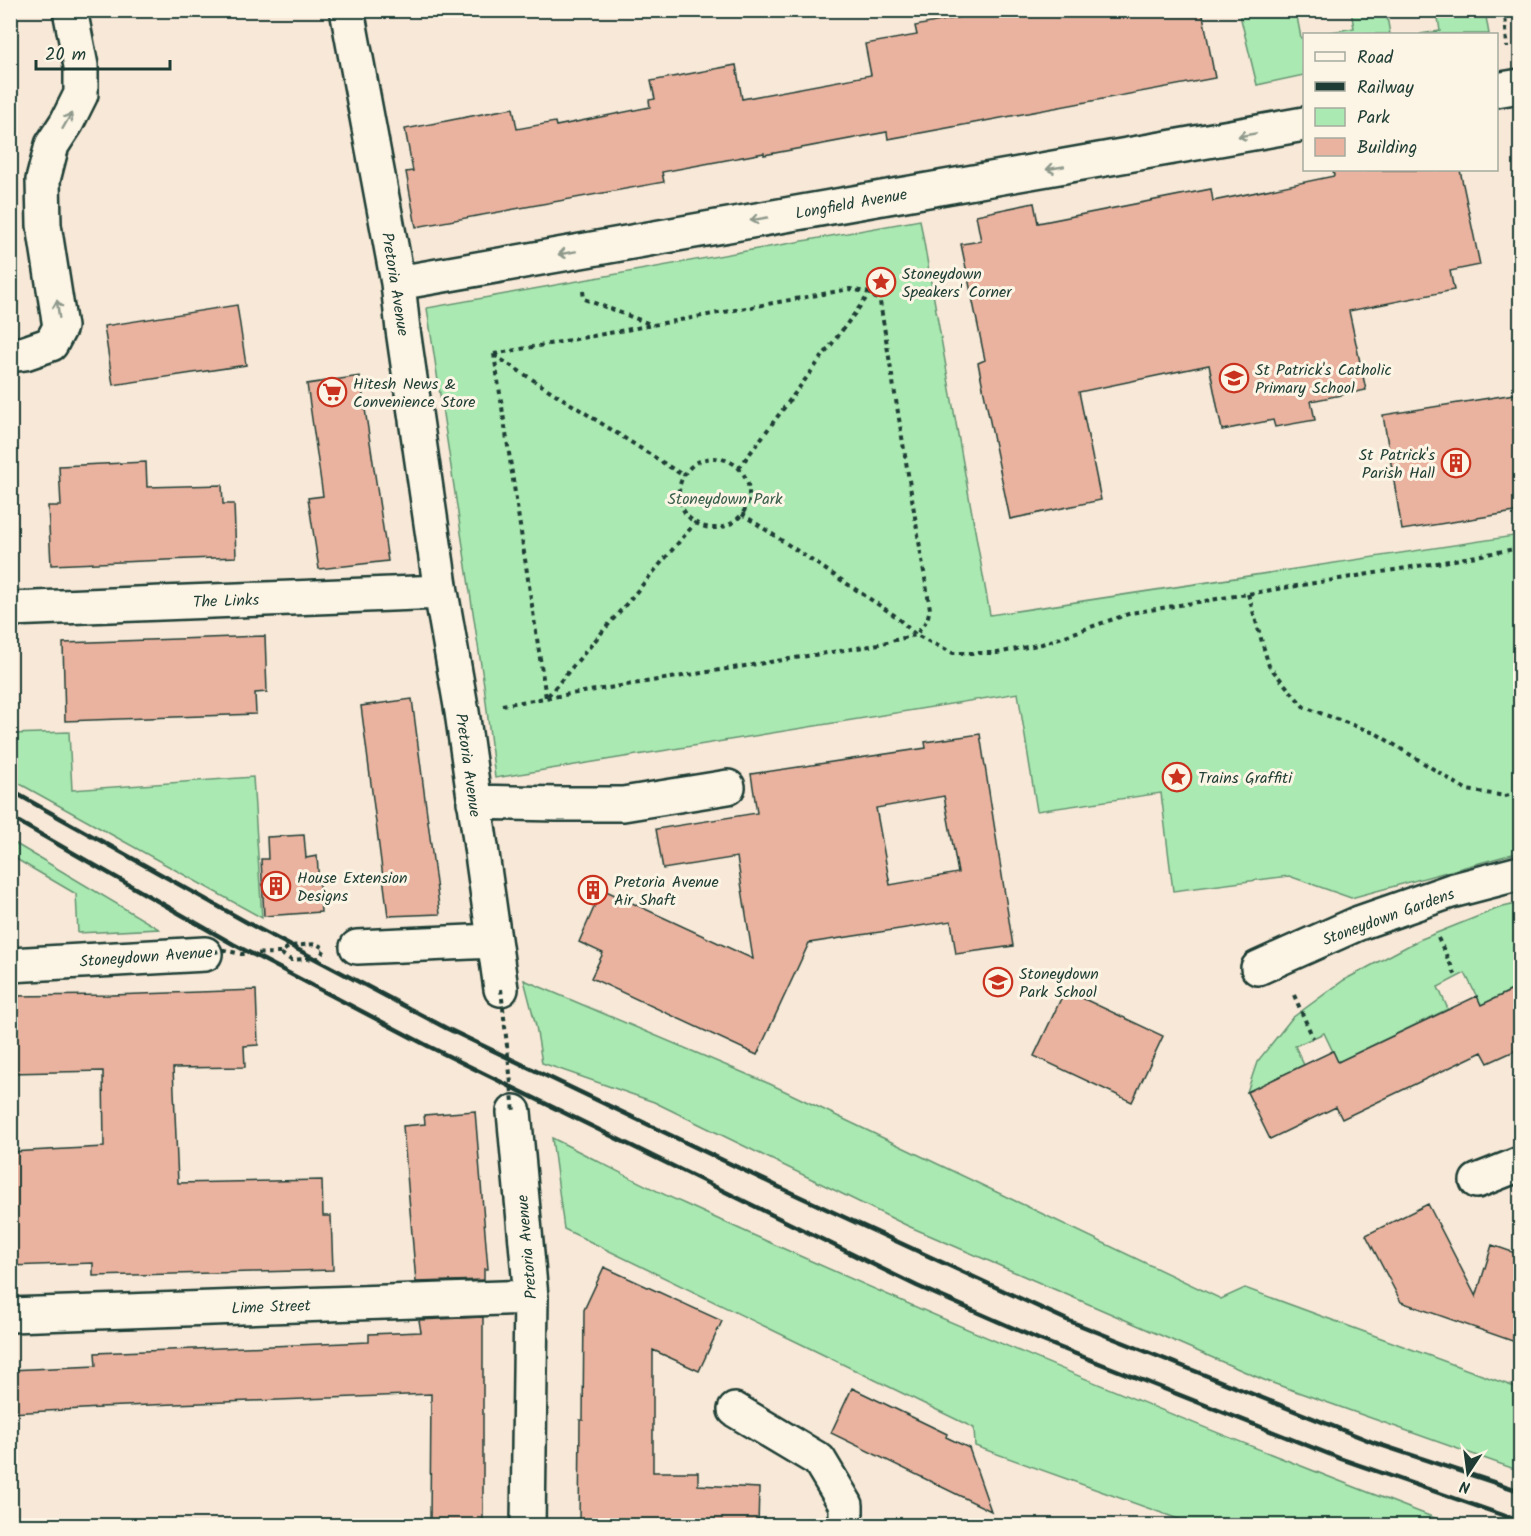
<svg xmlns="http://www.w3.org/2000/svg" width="1531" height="1536" font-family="Kalam,sans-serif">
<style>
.green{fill:#aae9b1;stroke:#649372;stroke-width:1.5}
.building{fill:#eab39f;stroke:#1f3d34;stroke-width:1.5;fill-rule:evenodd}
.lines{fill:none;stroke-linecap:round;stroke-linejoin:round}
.minor-casing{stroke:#1f3d34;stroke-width:38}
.path{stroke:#1f3d34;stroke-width:4;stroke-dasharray:4.5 4.5;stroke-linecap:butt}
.minor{stroke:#fcf5e5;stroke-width:33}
.rail{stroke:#1f3d34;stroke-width:4.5}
.path-bridge{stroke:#1f3d34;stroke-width:4;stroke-dasharray:4.5 4.5;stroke-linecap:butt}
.oneway{stroke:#8e998c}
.labels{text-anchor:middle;stroke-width:6;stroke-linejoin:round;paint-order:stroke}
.street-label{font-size:16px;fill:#1f3d34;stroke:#fcf5e5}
.poi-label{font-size:16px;fill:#1f3d34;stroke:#fcf5e5;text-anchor:start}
.park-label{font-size:16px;fill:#3b5f4d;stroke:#fcf5e5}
</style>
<rect width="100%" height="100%" fill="#f8e8d7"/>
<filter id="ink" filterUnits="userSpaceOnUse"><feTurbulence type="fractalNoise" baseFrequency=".0167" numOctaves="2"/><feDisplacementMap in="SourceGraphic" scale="12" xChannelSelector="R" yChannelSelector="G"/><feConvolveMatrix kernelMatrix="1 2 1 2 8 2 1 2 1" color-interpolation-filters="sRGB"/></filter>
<g filter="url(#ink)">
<path class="green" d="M1239 11H1296L1301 38 1304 37V75L1257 85Z
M1351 11H1386L1390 34H1320L1354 28Z
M1437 11H1485L1489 34H1420L1440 31Z
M920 220 990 615 1520 535V852L1351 898 1289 876 1173 891 1161 793 1037 811 1018 693 495 778 484 685 427 308Z
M69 732 72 790 253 777 262 918 11 779V734Z
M11 841 159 929 78 933 76 894 11 856Z
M1520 903V986L1481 1005 1465 973 1438 987 1448 1009 1338 1062 1324 1033 1295 1046 1304 1065 1247 1092 1257 1062 1292 1018 1344 980 1419 940 1499 908Z
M524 980 770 1084 1221 1299 1245 1288 1520 1389V1471L1264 1380 908 1226 654 1102 542 1063 536 1026Z
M552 1138C597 1160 640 1184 685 1204 937 1320 1194 1426 1453 1525H1195L975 1446 974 1428 564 1229Z"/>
<path class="building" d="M997 10H1202L1215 78 888 139 887 132 764 155V153L662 172 664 182 416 227 406 172 413 171 405 129 513 108 517 129 555 122 556 126 650 107 649 100 655 99 651 81 736 65 742 99 871 75 865 44 917 35 915 26Z
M1333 170H1460L1480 265 1450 271 1454 290 1349 311 1366 390 1311 401 1315 420 1275 427 1273 420 1222 430 1209 365 1079 392 1101 500 1010 519 978 363 985 360 961 244 981 241 976 215 1034 203 1038 223 1211 189 1213 201 1334 176Z
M237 305 246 365 113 385 104 326Z
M360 376 388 561 319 569 308 498 323 496 307 384Z
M1521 393V511L1402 530 1383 415Z
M146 462 147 487 222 485 223 504H234L236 557 51 565 48 506H61L59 466Z
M265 636 267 692 255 693 256 714 65 721 63 643Z
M412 699 440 914 388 916 361 706Z
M980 734 1013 946 956 954 951 921 809 943 757 1055 591 978 603 953 579 942 602 889 753 959 737 857 663 869 656 829 757 813 751 774 926 748 925 742ZM944 796 958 873 890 885 876 808Z
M304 835 306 858 317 856 321 912 264 916 261 859H268L267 837Z
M1521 986V1048L1488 1063 1482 1052 1342 1119 1336 1107 1270 1139 1247 1092 1333 1051 1338 1062 1477 996 1481 1005Z
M256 990 258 1045 244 1046 245 1067 173 1068 178 1183 322 1180 323 1216H331L333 1270 93 1276V1263L10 1266V1152L104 1147 103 1071 10 1073V996L112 995Z
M1065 990 1163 1036 1132 1102 1034 1056Z
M475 1111 488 1269H484V1280L416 1282 403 1126 425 1124 424 1115Z
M1428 1204 1476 1297 1492 1245 1521 1255V1344L1401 1302 1366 1235Z
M604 1267 722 1321 699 1371 653 1350V1472H698V1485L759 1488 758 1526H579L580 1420H583L584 1310Z
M483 1317V1526H430L431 1394 100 1407V1408L10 1413V1370L96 1366 95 1353 369 1342V1334L421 1332 419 1320Z
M852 1388 947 1434 946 1437 969 1448 991 1511 831 1433Z"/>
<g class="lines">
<g class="minor-casing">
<path id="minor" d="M347 10 398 283 403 330 441 592 462 712 501 989
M1496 90 1520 86
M398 283 1304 124
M10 355 25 353 51 344 60 327 44 225 43 180 52 145 67 122 81 94V66L70 10
M10 609 441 592
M474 802 557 804H623L728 787
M357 947 493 941
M10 965 205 954
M1258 968 1359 923 1451 891 1520 873
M514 1112 531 1297 528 1526
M1477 1181 1520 1164
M10 1315 531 1297
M735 1410 819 1460 846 1505V1526"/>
</g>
<path class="path" d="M1505 10 1507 48
M1517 126 1520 140
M583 291 584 299 653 325
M494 354 850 289 870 293 880 302 930 609 927 620 916 635 894 615 742 514
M494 354 546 698 696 522
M494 355 684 476
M679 493a35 35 0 1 1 70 0a35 35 0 1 1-70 0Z
M739 468 870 293
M1248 594 1269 666 1304 707 1377 734 1467 790 1505 796 1520 793
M502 705 870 646 916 635 953 653H997L1042 644 1131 613 1449 561 1520 548
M1438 938 1457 978
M1294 995 1313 1038"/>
<use href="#minor" class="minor"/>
<path class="rail" d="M10 790 257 928 446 1028 781 1188 1067 1320 1375 1443 1520 1491
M10 817 233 944 428 1046 917 1286 1038 1339 1339 1458 1520 1521"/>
<path class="path-bridge" d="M205 954 224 950 241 954 280 953 290 946 317 944 325 949 319 958 291 960 280 953
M501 989 514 1112"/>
</g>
<defs><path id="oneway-shaft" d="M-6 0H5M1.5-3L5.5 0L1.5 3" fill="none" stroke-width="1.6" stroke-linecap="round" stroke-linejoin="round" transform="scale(1.5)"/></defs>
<g class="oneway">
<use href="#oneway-shaft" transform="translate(67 121) rotate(-60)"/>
<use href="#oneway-shaft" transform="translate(1247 135) rotate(170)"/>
<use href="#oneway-shaft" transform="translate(1055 168) rotate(170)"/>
<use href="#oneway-shaft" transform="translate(759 219) rotate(170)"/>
<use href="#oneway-shaft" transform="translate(567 253) rotate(170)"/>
<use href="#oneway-shaft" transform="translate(58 309) rotate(-98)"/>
</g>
</g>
<defs>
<g id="sight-ring" transform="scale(1.5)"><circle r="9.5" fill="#fcf5e5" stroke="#c8321e" stroke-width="1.5"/><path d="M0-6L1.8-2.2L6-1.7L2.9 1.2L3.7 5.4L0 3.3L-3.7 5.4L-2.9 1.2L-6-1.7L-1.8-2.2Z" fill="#c8321e"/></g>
<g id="school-ring" transform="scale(1.5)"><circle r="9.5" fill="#fcf5e5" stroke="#c8321e" stroke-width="1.5"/><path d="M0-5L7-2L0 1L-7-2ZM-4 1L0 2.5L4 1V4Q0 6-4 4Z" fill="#c8321e"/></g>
<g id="supermarket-ring" transform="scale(1.5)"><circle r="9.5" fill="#fcf5e5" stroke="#c8321e" stroke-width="1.5"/><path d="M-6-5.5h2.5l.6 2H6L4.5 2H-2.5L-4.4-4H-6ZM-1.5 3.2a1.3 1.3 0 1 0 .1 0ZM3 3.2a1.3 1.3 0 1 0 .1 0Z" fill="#c8321e"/></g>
<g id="building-ring" transform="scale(1.5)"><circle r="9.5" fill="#fcf5e5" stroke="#c8321e" stroke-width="1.5"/><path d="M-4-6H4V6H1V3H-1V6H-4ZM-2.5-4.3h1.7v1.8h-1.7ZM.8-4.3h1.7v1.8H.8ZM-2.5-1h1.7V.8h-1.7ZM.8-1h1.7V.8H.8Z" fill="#c8321e"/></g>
</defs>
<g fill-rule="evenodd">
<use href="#sight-ring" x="881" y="282"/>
<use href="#school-ring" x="1234" y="378"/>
<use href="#supermarket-ring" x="332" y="392"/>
<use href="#building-ring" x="1456" y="463"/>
<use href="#sight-ring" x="1177" y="777"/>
<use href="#building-ring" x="276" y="886"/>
<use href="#building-ring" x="593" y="890"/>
<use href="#school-ring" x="998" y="982"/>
</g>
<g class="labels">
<g class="street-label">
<text transform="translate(851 203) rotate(-10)" y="6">Longfield Avenue</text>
<text transform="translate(396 284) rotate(81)" y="6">Pretoria Avenue</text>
<text transform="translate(226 600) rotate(-2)" y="6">The Links</text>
<text transform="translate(469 765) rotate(82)" y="6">Pretoria Avenue</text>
<text transform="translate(1388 916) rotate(-20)" y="6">Stoneydown Gardens</text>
<text transform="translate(146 956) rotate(-4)" y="6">Stoneydown Avenue</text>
<text transform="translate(526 1247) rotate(-95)" y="6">Pretoria Avenue</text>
<text transform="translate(271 1306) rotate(-2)" y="6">Lime Street</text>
</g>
<g class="poi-label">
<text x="902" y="279">Stoneydown<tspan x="902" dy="18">Speakers' Corner</tspan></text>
<text x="1255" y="375">St Patrick's Catholic<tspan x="1255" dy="18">Primary School</tspan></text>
<text x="353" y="389">Hitesh News &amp;<tspan x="353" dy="18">Convenience Store</tspan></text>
<text x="1435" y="460" text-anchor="end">St Patrick's<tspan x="1435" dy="18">Parish Hall</tspan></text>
<text x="1198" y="783">Trains Graffiti</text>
<text x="297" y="883">House Extension<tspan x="297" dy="18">Designs</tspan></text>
<text x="614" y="887">Pretoria Avenue<tspan x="614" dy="18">Air Shaft</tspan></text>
<text x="1019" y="979">Stoneydown<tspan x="1019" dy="18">Park School</tspan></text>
</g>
<g class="park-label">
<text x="725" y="504">Stoneydown Park</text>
</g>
</g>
<rect width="1531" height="1536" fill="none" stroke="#fcf5e5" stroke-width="36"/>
<rect x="18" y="18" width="1495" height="1500" fill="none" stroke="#1f3d34" stroke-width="2" filter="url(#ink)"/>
<rect x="1303" y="33" width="195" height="138" fill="#fcf5e5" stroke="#a4ab9e" stroke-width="1.5"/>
<rect x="1315" y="52" width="30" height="9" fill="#fcf5e5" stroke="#a4ab9e" stroke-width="1.5"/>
<text x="1357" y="63" font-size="18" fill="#1f3d34">Road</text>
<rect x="1315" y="82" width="30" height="9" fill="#1f3d34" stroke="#a4ab9e" stroke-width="1.5"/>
<text x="1357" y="93" font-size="18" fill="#1f3d34">Railway</text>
<rect x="1315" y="108" width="30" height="18" fill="#aae9b1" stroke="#a4ab9e" stroke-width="1.5"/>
<text x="1357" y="123" font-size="18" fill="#1f3d34">Park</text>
<rect x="1315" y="138" width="30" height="18" fill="#eab39f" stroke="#a4ab9e" stroke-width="1.5"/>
<text x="1357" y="153" font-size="18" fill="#1f3d34">Building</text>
<g transform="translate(1468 1473) rotate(193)" stroke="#fcf5e5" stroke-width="4.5" paint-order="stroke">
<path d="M0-4.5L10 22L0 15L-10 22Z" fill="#1f3d34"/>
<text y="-9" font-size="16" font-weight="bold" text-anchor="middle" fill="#1f3d34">N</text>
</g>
<path d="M36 60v9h134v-9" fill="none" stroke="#1f3d34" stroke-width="3"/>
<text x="45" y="60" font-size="18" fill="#1f3d34" stroke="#fcf5e5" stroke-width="4.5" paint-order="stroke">20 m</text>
</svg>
